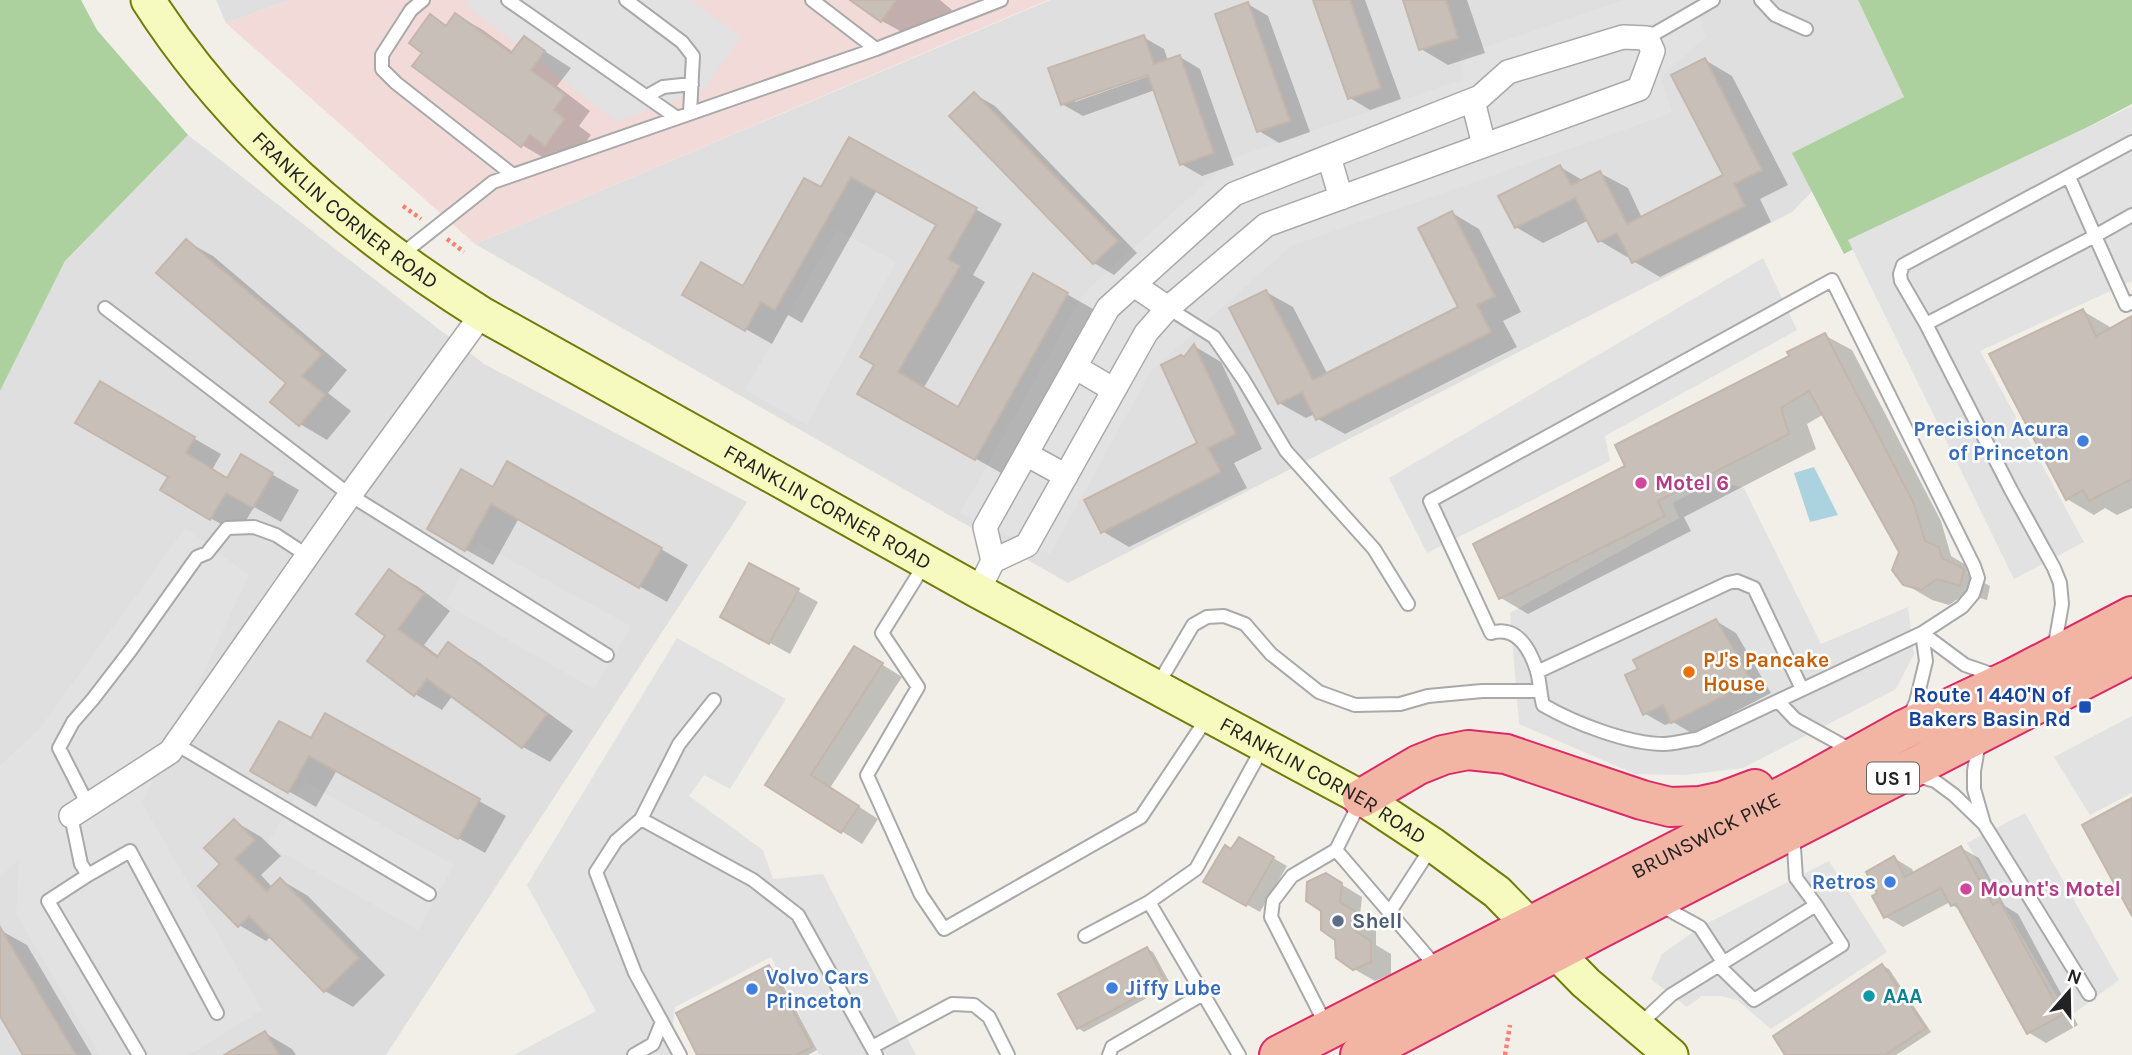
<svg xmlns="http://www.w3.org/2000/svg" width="2132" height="1055" font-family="Karla,sans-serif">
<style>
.residential{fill:#e0dfdf}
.commercial{fill:#f2dad9}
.forest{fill:#add19e}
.parking{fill:#e2e2e2}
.water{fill:#aad3df}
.shadow{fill:#0003;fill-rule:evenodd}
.building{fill:#c7bfb8;stroke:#c4b6ab;stroke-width:2}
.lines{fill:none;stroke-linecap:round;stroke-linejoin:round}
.service-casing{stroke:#a9a9a9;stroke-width:16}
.minor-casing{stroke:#a9a9a9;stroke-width:26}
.secondary-casing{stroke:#707d05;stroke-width:37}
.trunk-casing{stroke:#dc2a67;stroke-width:42}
.path{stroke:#fa8072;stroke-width:4.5;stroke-dasharray:3.5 3.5;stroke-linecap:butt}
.service{stroke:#fff;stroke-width:12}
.minor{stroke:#fff;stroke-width:23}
.secondary{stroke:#f7fabf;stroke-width:33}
.trunk{stroke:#f2b4a3;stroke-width:38}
.shop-dot{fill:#3f7fe0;stroke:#fff;stroke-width:2.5}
.hotel-dot{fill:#d1479c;stroke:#fff;stroke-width:2.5}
.food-dot{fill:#e8710a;stroke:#fff;stroke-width:2.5}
.transit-dot{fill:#1a4fb4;stroke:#fff;stroke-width:2.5}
.service-dot{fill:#5c6f8a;stroke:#fff;stroke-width:2.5}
.culture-dot{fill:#0f9aa8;stroke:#fff;stroke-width:2.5}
.labels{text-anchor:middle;stroke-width:5;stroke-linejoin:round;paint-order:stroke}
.shield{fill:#fff;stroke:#646464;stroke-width:2}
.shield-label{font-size:19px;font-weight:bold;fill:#222}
.street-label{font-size:21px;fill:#222;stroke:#fff}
.shop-label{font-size:21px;font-weight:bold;fill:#366cbe;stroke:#fff;text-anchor:end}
.hotel-label{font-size:21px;font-weight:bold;fill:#b23c85;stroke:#fff;text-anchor:start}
.food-label{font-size:21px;font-weight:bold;fill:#c56008;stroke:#fff;text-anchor:start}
.transit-label{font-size:21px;font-weight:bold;fill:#164399;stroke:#fff;text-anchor:end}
.service-label{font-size:21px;font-weight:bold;fill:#4e5e75;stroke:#fff;text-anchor:start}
.culture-label{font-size:21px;font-weight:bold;fill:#0d838f;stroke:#fff;text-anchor:start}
</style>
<rect width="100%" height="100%" fill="#f2efe9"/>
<path class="residential" d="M216 0H291L226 23Z
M1050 0H1858L1904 97 1792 212 1068 583 475 244Z
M188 135 484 364 747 502 386 1055H0V391L65 261Z"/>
<path class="commercial" d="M291 0H1048L475 244 226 23Z"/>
<path class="forest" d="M0 0H81L97 30 188 135 65 261 0 391Z
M1858 0H2132V104L1844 254 1792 153 1904 97Z"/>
<path class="parking" d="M468 0H690L741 37 703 90 617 122 466 5Z
M1624 0H1695L1706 37 1661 77 1672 113 1291 246 1151 371 1050 554 960 513 1085 292 1233 158 1464 79 1459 56Z
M2132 106V281L1980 351 2084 542 2014 579 1848 240Z
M837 230 896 262 807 425 745 390Z
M1763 258 1797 330 1605 436 1610 461 1427 553 1389 478Z
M1716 480 1744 488 1821 644 1908 607 1914 654 1896 689 1743 768 1685 775 1635 774 1519 724 1510 613 1679 518 1673 503Z
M185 528 249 575 142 803 262 1010 189 1055H100L16 914 19 859 0 877V766L40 728Z
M479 543 631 626 594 689 445 604Z
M677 638 786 699 730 789 704 775 689 796 763 850 773 879 823 874 916 1055H819L771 957 675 1007 670 1055H514L596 1011 527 885Z
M2132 716V793L2090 815 2054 757Z
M305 782 454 865 418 930 267 844Z
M2025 813 2119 980 2069 1017 1967 843Z
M1829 861 1887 952 1771 1029 1737 1000 1721 996H1702L1687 1007 1651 979 1662 954 1700 927Z"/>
<path class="water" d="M1814 467 1838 515 1810 522 1794 473Z"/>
<path class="shadow" d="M853 0H940L952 10 933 35 916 25 909 36 882 21Z
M1315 0H1365L1401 99 1370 110 1350 98Z
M1405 0H1467L1485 53 1448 65 1421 49Z
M1248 4 1268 16 1310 132 1279 143 1259 131Z
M456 15 483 30 513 52 524 38 571 68 557 86 590 111 579 126 591 135 573 160 556 151 549 161 522 145 425 52 431 17 448 26Z
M1143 37 1164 49 1168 61 1180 57 1200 69 1234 165 1202 176 1181 164 1155 90 1083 116 1062 104ZM1156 70 1157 73 1075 102V98Z
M1705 60 1732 76 1788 185 1760 199 1771 222 1660 277 1633 261 1630 255 1627 257 1600 241 1589 220 1543 243 1516 227 1560 167 1584 181 1600 173 1628 188 1642 218 1725 176Z
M974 94 995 106 1137 253 1114 275 1094 263Z
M850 139 1002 224 973 275 985 282 923 389 959 410 1033 275 1093 309 1001 473 860 393 876 365 939 224 877 190 802 323 788 315 772 344 684 294 744 288 822 190Z
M1452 213 1479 229 1521 312 1503 321 1517 347 1345 434 1318 419 1315 414 1306 418 1279 403 1266 292 1293 307 1328 375 1461 307Z
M186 241 213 256 347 370 328 393 351 411 327 440 300 424 288 383Z
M2083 311 2110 327 2111 330 2132 318V508L2117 515 2105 508 2094 515 2067 499Z
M1824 335 1852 350 1941 521 1951 556 1966 565 1968 574 1990 586 1987 600 1965 594 1949 605 1932 600 1905 584 1901 552 1824 414 1807 424 1816 449 1684 517 1691 531 1528 614 1501 598 1627 466Z
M1194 346 1221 362 1262 449 1234 463 1247 488 1129 547 1102 531 1199 444 1184 359Z
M100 384 221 454 212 470 228 480 242 457 299 490 281 522 254 507 238 534 162 490 170 476Z
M493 489 661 549 688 565 667 602 519 518 493 565 429 529Z
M390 571 417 586 450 611 424 645 440 657 449 644 476 660 573 731 550 762 523 747 453 695 442 710 415 694 388 635Z
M798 591 818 602 790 654 743 628Z
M1716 621 1736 633 1771 693 1693 734 1673 722 1665 725 1644 713Z
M875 660 902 677 830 788 878 819 862 844 767 784Z
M326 715 506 816 485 853 337 770 316 807 253 771 312 740Z
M234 821 261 837 281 856 261 875 273 888 281 880 308 896 385 975 353 1007 325 991 271 936 266 941 239 925 223 864Z
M1240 839 1287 866 1260 912 1205 881 1232 851Z
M1961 848 1979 858 2005 906 2018 914 2078 1025 2046 1043 2028 1032 1962 911 1952 905 1950 902 1903 927 1886 917 1880 894 1894 858 1912 869 1914 873Z
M1326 875 1362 897 1360 915 1376 926V945L1391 954V974L1375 981 1354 969Z
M0 930 27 945 92 1055H25L0 1013Z
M1147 949 1153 952 1171 985 1084 1032 1078 1028Z
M1883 966 1889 969 1931 1032 1896 1055H1788Z
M769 967 775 970 817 1050 808 1055H699Z
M265 1033 292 1049 296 1055H228Z"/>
<path class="building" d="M850 0H896L881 22Z
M1313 0H1350L1381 88 1348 99Z
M1403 0H1446L1458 38 1419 50Z
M1248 2 1290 121 1257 132 1215 14Z
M455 13 511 53 524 36 545 51 531 70 565 95 554 110 565 119 545 146 530 135 521 147 412 66 422 53 409 43 430 14 446 26Z
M1144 35 1154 64 1180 55 1214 153 1180 165 1148 75 1061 105 1048 68Z
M1705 58 1762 170 1734 184 1745 206 1632 263 1617 233 1598 242 1575 198 1515 228 1498 196 1560 165 1571 185 1600 171 1627 224 1723 175 1671 75Z
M974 92 1118 241 1093 264 949 116Z
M849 137 977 208 948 259 960 266 898 372 958 407 1033 273 1068 293 975 460 857 394 874 365 860 357 936 225 851 177 775 310 761 302 745 331 682 295 701 262 743 286 804 178 821 187Z
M1452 211 1495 296 1477 305 1491 332 1316 420 1302 392 1278 404 1229 308 1266 290 1313 380 1458 307 1418 228Z
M186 239 322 354 302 376 325 395 299 426 270 402 286 383 156 273Z
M2083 309 2096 336 2132 316V479L2089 501 2083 490 2066 500 1989 354Z
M1825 333 1914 504 1925 541 1939 547 1942 558 1964 569 1960 586 1937 579 1921 590 1903 585 1892 570 1899 552 1809 391 1781 408 1789 434 1658 501 1665 516 1499 599 1473 544 1625 466 1615 445 1789 356 1787 352Z
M1194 344 1236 434 1208 448 1221 472 1101 533 1084 500 1197 443 1161 365 1181 355 1184 357Z
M100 381 195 437 186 453 227 478 241 454 273 473 253 508 226 493 210 520 160 490 168 477 75 423Z
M507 461 662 548 639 588 491 504 465 551 427 529 461 469 493 487Z
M749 563 799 589 769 644 720 617Z
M389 569 424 594 398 629 437 657 448 642 547 714 522 748 427 679 414 696 367 661 385 636 356 614Z
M1716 619 1752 681 1671 723 1663 705 1643 715 1625 675 1638 669 1633 660Z
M854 646 883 663 811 775 859 806 841 833 765 785Z
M325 713 480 799 458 839 309 756 288 793 250 771 279 721 311 738Z
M2132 798V916L2082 825Z
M234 819 255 840 235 859 267 891 280 878 359 958 324 992 249 916 238 927 198 886 220 864 204 848Z
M1239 837 1274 857 1246 906 1203 882 1225 845 1231 849Z
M1961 846 1993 905 2000 901 2062 1015 2027 1034 1956 904 1951 906 1941 888 1884 918 1872 896 1877 893 1866 872 1894 856 1905 877Z
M1326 873 1342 883 1340 902 1356 912 1355 931 1371 941V962L1353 970 1336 958 1335 940 1321 930V911L1306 901 1307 882Z
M0 927 76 1055H23L0 1016Z
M1147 947 1166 982 1077 1029 1058 994Z
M1882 964 1926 1028 1885 1055H1785L1773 1036Z
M769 965 812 1047 796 1055H697L676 1013Z
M265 1031 279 1055H224Z"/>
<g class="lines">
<g class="service-casing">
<path id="service" d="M423 0 411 10 382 55V69L396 83 513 175
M508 0 677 118
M626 0 682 42 693 56 690 113
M812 0 876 49
M1761 0 1775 15 1806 29
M1647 38 1713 0
M647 96 663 87 692 84
M2069 177 2095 236 2132 215
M401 255 493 182 876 49 1001 0
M1832 280 1974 566 1978 578 1973 594 1962 607 1922 633 1697 739C1686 740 1675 744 1664 744 1628 744 1574 723 1543 705 1540 694 1540 682 1537 671 1530 649 1517 625 1491 633L1430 501Z
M105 308 350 495 607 655
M1168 308 1214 337 1243 379 1286 451 1374 549 1408 604
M1926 324 1901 281 1900 274 1903 265 2132 142
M926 562 882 633 918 687 867 775 921 895 944 929 1141 817 1207 718
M1922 633 1965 665 1997 676
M2054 650 2062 604 2060 583 2054 568 2011 490 1926 324 2095 236 2126 305 2132 302
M1537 672 1728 583 1737 581 1754 588 1802 689
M1157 686 1193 625 1207 617 1224 616 1245 624 1271 654 1319 692 1355 705 1400 704 1428 696 1482 691H1539
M1778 701 1795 719 1851 750
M1909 717 1916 702 1926 661 1922 633
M1979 742 1974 771V789L1984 824
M176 744 429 894
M1914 775 1935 781 1954 795 1984 824 2089 994
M88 805 59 748 73 722 93 699 130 651 197 557 207 553 227 528 254 527 276 535 308 556
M71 816 81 864 88 875 130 851 217 1013
M641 819 679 744 714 700
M1793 833 1796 878 1816 905
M1336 850 1438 969
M88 875 48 901 139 1055
M1149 902 1239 1055
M1660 905 1700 927 1723 962
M1389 913 1433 845
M1085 936 1149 902 1196 869 1263 747
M662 1022 680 1055
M1639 1025 1671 995 1816 905 1842 945 1754 1000 1719 966
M1327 1027 1271 917 1273 901 1292 876 1336 850 1360 802
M872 1047 952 1004 974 1005 989 1017 1008 1055
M634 1055 653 1044 662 1022 635 973 596 872 616 841 641 819 753 880 798 915 876 1055
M1109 1055 1112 1047 1203 994"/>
</g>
<g class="minor-casing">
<path id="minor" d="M1473 101 1484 145
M1329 157 1341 198
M1134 285 1168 308
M1075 367 1114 390
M1026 454 1066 476
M978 591 993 561 1027 545 1146 333 1168 308 1266 225 1639 89 1653 51 1647 38 1623 37 1508 72 1480 97 1234 194 1108 308 985 527 993 561
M71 816 170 752 350 495 482 314"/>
</g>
<g class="secondary-casing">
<g id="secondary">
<path id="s1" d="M148 0C231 130 353 233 482 314L978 591 1362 798 1433 845 1497 892 1586 983 1671 1055"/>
</g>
</g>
<g class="trunk-casing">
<g id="trunk">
<path d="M1362 798 1418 765 1443 755 1468 750 1506 754 1642 800 1670 807 1700 806 1723 801 1755 789"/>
<path id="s2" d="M1279 1055 1804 785 1903 730 2011 679 2132 616"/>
<path d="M1360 1055 1601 928 2132 655"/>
</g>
</g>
<path class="path" d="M403 206 421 219
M447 239 464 252
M1505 1055 1510 1025"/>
<use href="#service" class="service"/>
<use href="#minor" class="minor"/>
<use href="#secondary" class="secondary"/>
<use href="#trunk" class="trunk"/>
</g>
<g class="shop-dot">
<circle cx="2083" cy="441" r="7"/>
<circle cx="1890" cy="882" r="7"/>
<circle cx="1112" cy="988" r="7"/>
<circle cx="752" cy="989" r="7"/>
</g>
<g class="hotel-dot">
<circle cx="1641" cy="483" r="7"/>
<circle cx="1966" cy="889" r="7"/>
</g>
<circle class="food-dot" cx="1689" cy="672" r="7"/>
<rect class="transit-dot" x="2078" y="700" width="14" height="14" rx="3.5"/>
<circle class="service-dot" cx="1338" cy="921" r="7"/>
<circle class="culture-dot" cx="1869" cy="996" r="7"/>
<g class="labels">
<rect class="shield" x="1867" y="762.5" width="52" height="31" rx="5"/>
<g class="shield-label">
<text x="1893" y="785">US 1</text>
</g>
<g class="street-label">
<text dy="7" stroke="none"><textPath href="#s1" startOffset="290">FRANKLIN CORNER ROAD</textPath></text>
<text dy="7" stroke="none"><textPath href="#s1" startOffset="858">FRANKLIN CORNER ROAD</textPath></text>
<text dy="7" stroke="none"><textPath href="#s1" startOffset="1424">FRANKLIN CORNER ROAD</textPath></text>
<text dy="7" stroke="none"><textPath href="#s2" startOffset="480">BRUNSWICK PIKE</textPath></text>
</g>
<g class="shop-label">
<text x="2069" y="436">Precision Acura<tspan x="2069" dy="24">of Princeton</tspan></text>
<text x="1876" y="889">Retros</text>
<text x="766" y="984" text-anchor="start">Volvo Cars<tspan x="766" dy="24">Princeton</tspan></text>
<text x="1126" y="995" text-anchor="start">Jiffy Lube</text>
</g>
<g class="hotel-label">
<text x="1655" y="490">Motel 6</text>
<text x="1980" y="896">Mount's Motel</text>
</g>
<g class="food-label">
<text x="1703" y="667">PJ's Pancake<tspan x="1703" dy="24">House</tspan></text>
</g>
<g class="transit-label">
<text x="2071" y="702">Route 1 440'N of<tspan x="2071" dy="24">Bakers Basin Rd</tspan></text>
</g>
<g class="service-label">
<text x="1352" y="928">Shell</text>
</g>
<g class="culture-label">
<text x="1883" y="1003">AAA</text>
</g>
</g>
<g transform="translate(2069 992) rotate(20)" stroke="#ffffff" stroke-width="5" paint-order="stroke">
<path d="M0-5L12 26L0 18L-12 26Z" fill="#222222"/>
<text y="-10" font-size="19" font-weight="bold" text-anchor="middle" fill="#222222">N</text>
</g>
</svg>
